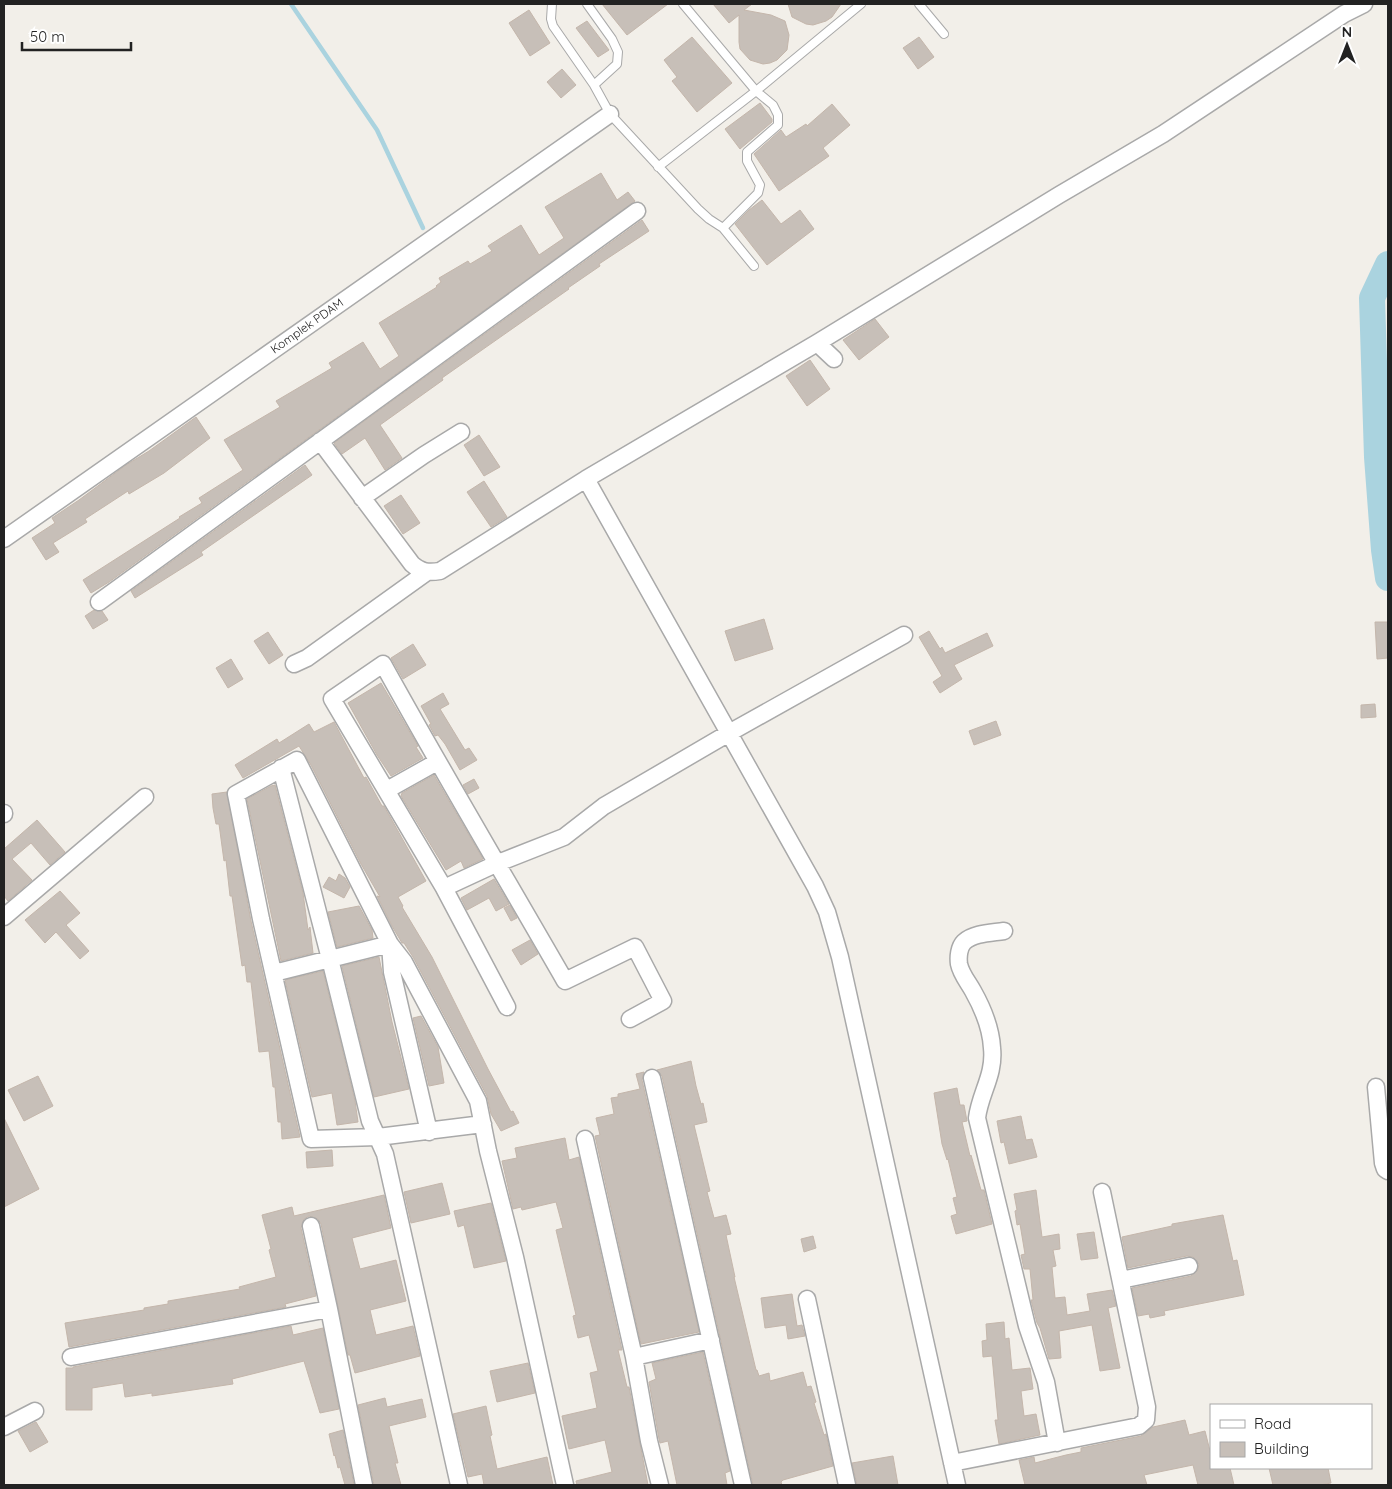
<svg xmlns="http://www.w3.org/2000/svg" width="1392" height="1489" font-family="Quicksand,sans-serif">
<style>
.lines{fill:none;stroke-linecap:round;stroke-linejoin:round}
.stream{stroke:#aad3df;stroke-width:4.5}
.river{stroke:#aad3df;stroke-width:26}
.building{fill:#c7bfb8;stroke:#c4b6ab}
.lane-casing{stroke:#a9a9a9;stroke-width:10}
.street-casing{stroke:#a9a9a9;stroke-width:19}
.lane{stroke:#fff;stroke-width:8}
.street{stroke:#fff;stroke-width:16}
.labels{text-anchor:middle;stroke-width:4;stroke-linejoin:round;paint-order:stroke}
.street-label{font-size:12px;fill:#222;stroke:#fff}
</style>
<rect width="100%" height="100%" fill="#f2efe9"/>
<g class="lines">
<path class="stream" d="M291 4 377 130 423 228"/>
<path class="river" d="M1388 264 1372 298 1377 457 1384 550 1388 578"/>
</g>
<path class="building" d="M602 4H668L627 35Z
M713 4H752L744 10 771 15 785 21 789 35 787 50 777 60 770 63 763 64 750 60 740 49 739 42V15L729 23Z
M788 4H841L832 17 826 21 813 25 806 24 792 17Z
M529 10 550 43 530 56 509 23Z
M587 21 609 50 598 57 576 28Z
M692 37 732 83 697 112 672 81 677 77 664 60Z
M919 37 934 57 918 69 903 48Z
M562 69 576 85 561 98 547 82Z
M760 103 772 119V122L740 149 725 129Z
M832 104 850 125 823 148 829 156 779 191 754 154 781 130 786 137 806 124 807 126Z
M601 173 617 200 628 192 635 201 109 582 91 593 83 580 180 518 179 517 202 503 199 498 243 470 224 440 280 407 276 401 332 368 329 363 363 342 380 369 399 356 379 323 437 287 436 286 441 282 439 278 468 261 470 264 492 251 488 246 521 225 539 255 564 238 545 207Z
M762 200 781 224 800 210 814 229 767 265 735 224 749 210Z
M642 220 649 231 599 264 600 266 568 288 569 289 442 378 443 380 380 425 402 458 385 470 365 438 342 454 334 443Z
M875 319 889 337 859 360 843 340Z
M810 360 830 389 807 406 786 376Z
M196 417 210 438 164 473 129 494 128 491 85 519 87 522 53 543 59 552 46 560 32 538 55 523 52 518 79 500 126 465 149 451Z
M479 435 500 467 484 476 464 445Z
M305 465 312 475 201 552 203 555 135 598 131 591Z
M484 481 507 517 491 527 467 492Z
M401 495 420 523 403 534 384 506Z
M94 610 102 611 108 620 93 629 85 616Z
M764 619 773 649 735 661 725 631Z
M1375 622H1388V658L1377 659Z
M929 631 940 649 942 647 945 653 987 633 993 646 954 665 962 679 940 693 933 682 942 676 919 637Z
M268 632 283 655 269 664 254 641Z
M413 644 426 665 403 679 391 658Z
M231 659 243 679 228 688 216 668Z
M381 683 418 746 416 747 423 758 391 776 377 755 348 703Z
M443 693 449 704 440 709 465 750 469 748 477 760 460 770 445 744 438 735 435 736 429 725 431 724 421 706Z
M1375 704 1376 717 1361 718V705Z
M996 721 1001 735 974 745 969 731Z
M334 722 364 778 366 777 382 806H384L426 881 398 897 403 906 402 907 432 957 488 1069 511 1112 513 1111 519 1123 501 1131 491 1114 487 1096 413 957 404 943H402L392 926 377 896 380 897 361 864 311 765 299 746 243 778 235 765 277 739 279 743 309 724 314 732Z
M434 775 483 859 464 868 461 861 446 870 401 796 402 793Z
M474 779 479 788 468 794 463 785Z
M275 785 303 893 308 930 310 927 313 953 281 961 247 799 271 786Z
M227 792 251 921 300 1137 282 1139 281 1122H278L275 1087H273L269 1051 259 1052 251 982H247L245 965 242 966 232 896H230L226 860 224 861 219 824H216L213 808 212 794Z
M37 820 65 852 50 865 31 843 12 859 32 880 8 901 4 896V849Z
M339 874 345 878 350 887 344 898 323 887 329 877 336 881Z
M494 879 509 904 496 911 489 898 467 910 461 898Z
M60 891 80 913 66 925 89 951 80 959 56 932 45 943 25 920Z
M510 905 517 918 511 921 504 908Z
M359 906 372 930 373 938 337 947 328 912Z
M530 940 538 954 521 965 512 950Z
M379 957 392 1022 409 1089 374 1097 342 966Z
M323 971 355 1101 358 1122 337 1125 332 1093 312 1097 285 980Z
M421 1016 438 1047 444 1083 429 1086 413 1018Z
M691 1061 696 1086 701 1104 703 1103 707 1122 694 1125 710 1191 707 1192 714 1218 726 1215 731 1234 726 1235 735 1277H734L756 1370H757L759 1376 769 1373 770 1381 803 1372 807 1387 811 1386 816 1402 814 1403 824 1435 826 1434 833 1466 783 1480 781 1482 782 1485H753L662 1076 657 1070Z
M644 1072 642 1080 699 1332 641 1344 595 1136 600 1135 596 1118 614 1114 611 1098 618 1097V1094L640 1089 636 1074Z
M38 1076 53 1106 24 1121 8 1090Z
M957 1088 960 1105H964L967 1121 962 1122 970 1156 971 1155 981 1190H984L992 1224 956 1234 951 1216 957 1214 953 1198 957 1197 948 1159 947 1160 942 1144 934 1093Z
M1021 1116 1026 1140 1032 1139 1037 1157 1009 1164 1004 1142 1001 1143 997 1121Z
M4 1118 39 1189 4 1207Z
M565 1138 569 1160 579 1157 622 1350H618L627 1387H629L648 1485H577L576 1481 612 1472 605 1440 569 1449 562 1416 597 1408 590 1373 598 1371 589 1335 578 1338 573 1316 576 1315 556 1230 563 1228 556 1202 522 1210 521 1207 513 1209 502 1161 517 1158 515 1148Z
M332 1150 333 1166 307 1168 306 1152Z
M442 1183 450 1214 411 1223 404 1192Z
M1036 1190 1042 1237 1059 1234 1060 1249 1053 1250 1056 1266 1052 1267 1055 1298 1065 1297 1067 1315 1090 1311 1087 1294 1112 1290 1116 1306 1108 1308 1120 1368 1100 1371 1092 1325 1059 1331 1061 1358 1049 1359 1040 1328 1037 1323 1031 1300H1033L1030 1269H1024L1021 1255 1025 1254 1020 1224 1017 1225 1015 1211 1017 1210 1014 1194Z
M384 1195 391 1228 352 1238 360 1269 396 1260 406 1301 370 1310 376 1335 413 1326 420 1356 355 1373 350 1355H348L321 1224 318 1219 309 1216 304 1219 301 1228 316 1296 285 1304 286 1307 69 1347 65 1323 144 1310V1308L168 1304V1301L240 1289 239 1287 276 1277 269 1250 271 1249 262 1215 292 1207 294 1216Z
M491 1203 506 1261 474 1268 464 1225 458 1227 454 1211Z
M1223 1215 1233 1261 1237 1260 1244 1295 1164 1311 1165 1315 1150 1318 1149 1314 1138 1316 1132 1288 1191 1276 1198 1270 1199 1264 1193 1257 1187 1256 1128 1268 1122 1237 1172 1226V1224Z
M1094 1232 1098 1258 1081 1260 1077 1234Z
M813 1236 816 1248 804 1252 801 1239Z
M792 1294 797 1326 802 1325 805 1336 788 1339 786 1325 765 1328 761 1298Z
M1004 1322 1005 1339 1009 1338 1012 1370 1030 1368 1033 1389 1021 1391 1024 1416 1036 1414 1040 1435 999 1444 995 1420H998L992 1356 983 1357 982 1341 987 1340 986 1324Z
M291 1326 293 1335 323 1328 339 1409 320 1413 304 1361 232 1379 233 1384 152 1396V1393L125 1397 123 1383 92 1388V1410H66V1368H73V1367Z
M703 1352 730 1471 725 1473 727 1485H677L668 1441 660 1443 659 1439 649 1382 656 1379 652 1363Z
M528 1363 535 1393 497 1402 490 1371Z
M385 1398 387 1407 422 1399 426 1417 389 1426 398 1463H395L401 1485H374L358 1405Z
M486 1406 492 1435 490 1436 497 1469 547 1457 553 1485H484L482 1474 468 1477 453 1414Z
M1185 1420 1189 1435 1205 1431 1211 1455V1468H1230L1234 1485H1198L1193 1465 1144 1475 1147 1485H1025L1019 1460 1034 1457 1035 1463 1066 1455 1081 1452V1448L1141 1436 1153 1427Z
M36 1422 48 1442 30 1452 18 1431Z
M343 1430 354 1485H345L340 1467 338 1468 335 1455 334 1456 329 1434Z
M893 1456 898 1485H857L852 1463Z
M1269 1468H1328L1331 1483 1320 1485H1273Z"/>
<g class="lines">
<g class="lane-casing">
<path id="lane" d="M552 4 551 19 553 26 594 85 610 114 698 209 709 219 723 228 754 266
M587 4 612 39 618 52 617 64 594 85
M683 4 756 91 773 105 778 115V125L747 152V161L760 185 758 193 723 228
M919 4 944 34
M658 167 756 91 861 4"/>
</g>
<g class="street-casing">
<path id="street" d="M817 343 834 359
M320 441 412 564C421 572 428 573 440 571L586 479
M362 498 424 455 461 432
M4 539 610 114
M99 602 637 211
M294 664 307 658 427 572
M281 768 330 959 370 1121 385 1154 459 1485
M387 790 437 762
M4 814V813
M444 888 507 1007
M4 917 145 797
M1004 931C991 933 974 933 964 942 959 947 958 957 959 964 961 974 968 982 973 991 982 1007 991 1029 992 1048 995 1075 980 1093 977 1118L1027 1326 1046 1382 1057 1443
M274 973 390 944 404 962 478 1101 488 1151 515 1257 565 1485
M630 1019 663 1001 635 947 565 981C504 875 442 771 383 664L332 699 444 888 498 863 564 837 604 806 729 733 904 635
M652 1078 743 1485
M1376 1087 1383 1163 1385 1169 1388 1171
M429 1132 392 972 390 944 297 760 236 794 261 919 311 1139 378 1137 483 1124
M585 1139 634 1357 649 1441 660 1485
M311 1226 329 1309 364 1485
M1121 1280 1189 1266
M807 1299 847 1485
M71 1357 329 1309
M634 1357 711 1340
M4 1427 35 1411
M952 1463 1139 1426 1146 1420 1147 1407 1102 1192
M957 1485 840 957 827 912 815 886 586 479 817 343 1059 195 1163 134 1344 14 1364 4"/>
</g>
<use href="#lane" class="lane"/>
<use href="#street" class="street"/>
</g>
<g class="labels">
<g class="street-label">
<text transform="translate(307 326) rotate(-35)" y="4">Komplek PDAM</text>
</g>
</g>
<rect width="1392" height="1489" fill="none" stroke="#222222" stroke-width="10"/>
<rect x="1210" y="1404" width="162" height="65" fill="#ffffff" stroke="#a7a7a7"/>
<rect x="1220" y="1420" width="25" height="8" fill="#ffffff" stroke="#a7a7a7"/>
<text x="1254" y="1429" font-size="15" fill="#222222">Road</text>
<rect x="1220" y="1442" width="25" height="15" fill="#c7bfb8" stroke="#a7a7a7"/>
<text x="1254" y="1454" font-size="15" fill="#222222">Building</text>
<g transform="translate(1347 45)" stroke="#ffffff" stroke-width="4" paint-order="stroke">
<path d="M0-4L9 19L0 12L-9 19Z" fill="#222222"/>
<text y="-8" font-size="14" font-weight="bold" text-anchor="middle" fill="#222222">N</text>
</g>
<path d="M22 42v8h109v-8" fill="none" stroke="#222222" stroke-width="2.5"/>
<text x="30" y="42" font-size="15" fill="#222222" stroke="#ffffff" stroke-width="4" paint-order="stroke">50 m</text>
</svg>
